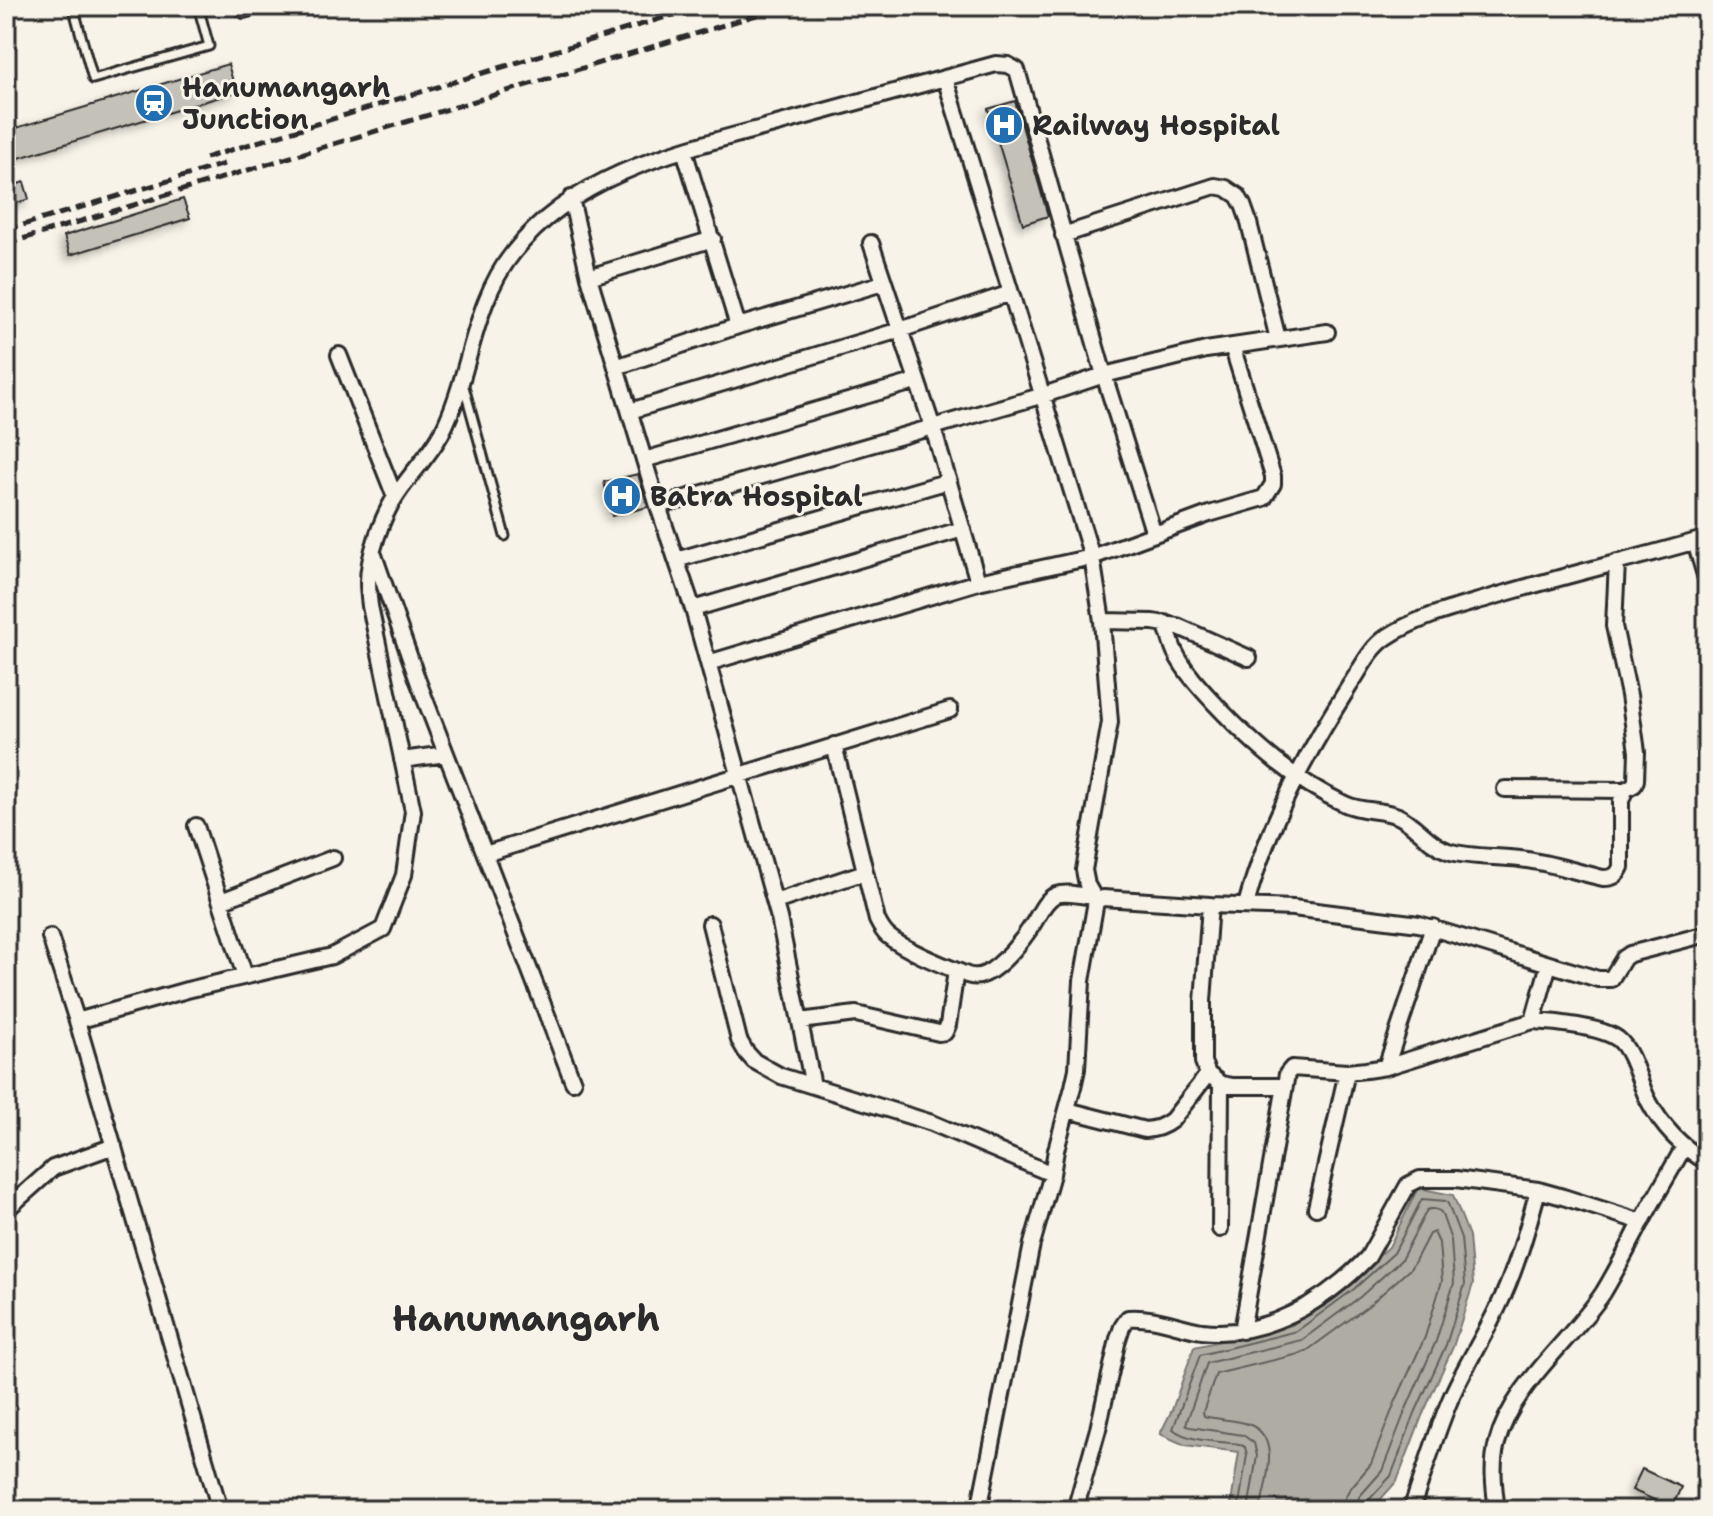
<svg xmlns="http://www.w3.org/2000/svg" width="1713" height="1516" font-family="'Shantell Sans',sans-serif">
<style>
.water{fill:#afaca4;stroke:#7a7874;stroke-width:2}
.lines{fill:none;stroke-linecap:round;stroke-linejoin:round}
.shore{stroke:#605f5b;stroke-width:2}
.building{fill:#c4c1b9;stroke:#2b2b2b;stroke-width:2;filter:url(#shadow)}
.lane-casing{stroke:#2b2b2b;stroke-width:13}
.street-casing{stroke:#2b2b2b;stroke-width:20}
.lane{stroke:#f7f3e8;stroke-width:7}
.street{stroke:#f7f3e8;stroke-width:14}
.rail{stroke:#2b2b2b;stroke-width:5;stroke-dasharray:12 6;stroke-linecap:butt}
.labels{text-anchor:middle;stroke-width:6;stroke-linejoin:round;paint-order:stroke}
.poi-label{font-size:28px;font-weight:bold;fill:#2b2b2b;stroke:#f7f3e8;text-anchor:start}
.district-label{font-size:36px;font-weight:bold;fill:#2b2b2b;stroke:#f7f3e8}
</style>
<defs>
<filter id="shadow"><feDropShadow dx="-4.5" dy="4.5" stdDeviation="4" flood-color="#0004"/></filter>
</defs>
<rect width="100%" height="100%" fill="#f7f3e8"/>
<filter id="ink" filterUnits="userSpaceOnUse"><feTurbulence type="fractalNoise" baseFrequency=".0125" numOctaves="2"/><feDisplacementMap in="SourceGraphic" scale="16" xChannelSelector="R" yChannelSelector="G"/><feConvolveMatrix kernelMatrix="1 2 1 2 8 2 1 2 1" color-interpolation-filters="sRGB"/></filter>
<g filter="url(#ink)">
<path class="water" d="M1418 1188 1453 1195 1469 1236 1473 1284 1453 1347 1422 1416 1397 1481 1371 1510H1230L1239 1452 1185 1445 1160 1434 1172 1410 1194 1347 1292 1325 1349 1282 1389 1247Z"/>
<g class="lines">
<path class="shore" d="M1238 1510 1247 1455 1245 1447 1239 1444C1218 1441 1189 1442 1173 1429L1200 1355 1297 1331 1354 1289 1394 1253 1422 1199 1446 1201 1448 1204 1461 1238 1465 1284 1446 1345 1415 1413 1391 1476 1367 1502 1365 1510
M1248 1510 1257 1456 1254 1443 1243 1435 1190 1427 1186 1424 1207 1363 1302 1340 1360 1297 1401 1260 1427 1210C1431 1208 1438 1209 1441 1212L1451 1240 1454 1283 1436 1341 1406 1409 1382 1471 1359 1497 1355 1510
M1260 1510C1265 1484 1283 1436 1248 1424 1234 1419 1218 1420 1204 1416L1203 1412 1216 1374 1299 1354 1308 1350 1368 1306 1410 1269 1415 1261 1429 1234 1434 1232 1439 1243 1442 1281 1425 1337 1394 1405 1371 1464 1349 1490 1345 1498 1343 1510"/>
</g>
<path class="building" d="M228 64 236 92 6 162V131Z
M1015 101 1048 216 1023 224 988 109Z
M24 182 29 199 6 207V188Z
M183 199 190 218 70 255 64 236Z
M638 474 648 507 612 516 604 482Z
M1642 1469 1681 1487 1672 1508 1632 1490Z"/>
<g class="lines">
<g class="lane-casing">
<path id="lane" d="M73 6 93 79 209 46 198 6
M463 383 505 536"/>
</g>
<g class="street-casing">
<path id="street" d="M244 10 258 6
M945 78 1092 557 1102 621 1110 722 1084 870 1087 885 1096 901
M684 150 738 326 883 283
M571 198 589 277 658 506 693 609 779 918 813 1086
M1063 235 1215 186 1226 188 1238 196 1243 205 1248 219 1278 339
M871 243 933 428 978 582
M589 277 713 239
M339 355 395 497
M616 367 738 326
M630 411 900 330 1011 293
M644 460 917 381
M658 506 1044 395 1104 375 1206 350 1327 332
M1695 542 1707 582
M374 555 418 681 573 1082
M676 560 949 481
M693 609 963 529
M1102 621 1153 622 1177 626 1249 658
M1165 623C1169 633 1171 643 1175 652 1185 672 1201 689 1216 705 1255 746 1293 780 1345 804 1362 812 1382 809 1398 816 1417 825 1428 844 1448 851 1470 858 1497 856 1520 859 1548 862 1576 872 1603 878 1613 878 1617 876 1621 867V801L1625 790 1634 785 1636 780 1637 752 1629 695 1614 626 1617 562
M708 663 978 582 1092 557 1209 514 1264 498 1273 484V476L1232 346
M834 745 877 920C880 926 883 932 888 936 906 951 945 966 967 975 973 977 979 977 985 974 1002 966 1023 940 1033 924 1039 915 1045 899 1056 895 1067 891 1082 896 1093 897
M402 760 446 754
M1505 789 1625 790
M196 826 245 976
M485 854 950 710
M221 901 333 858
M775 902 865 872
M1210 905 1203 1001V1062L1208 1074 1221 1084 1232 1086H1283
M1246 905C1267 826 1306 754 1350 685 1361 669 1370 648 1387 637 1417 617 1455 608 1489 598 1561 576 1635 559 1707 538
M710 924 739 1040 746 1052 754 1061 781 1076 932 1123 1052 1174
M50 937 77 1021 220 1510
M77 1021 187 990 332 956 383 929 404 875 413 811 370 606C369 598 368 590 368 582 368 557 382 516 396 496 410 474 430 455 442 432 471 375 472 304 513 253 579 168 694 147 792 120 860 101 928 82 996 64L1008 65 1017 70 1104 375 1154 534
M800 1021 856 1014 939 1033 945 1032 948 1025 956 971
M1533 1021C1554 1022 1602 1027 1618 1039 1633 1051 1639 1083 1648 1100 1662 1127 1681 1147 1707 1162
M1386 1067 1433 927
M1067 1110 1145 1130C1156 1129 1163 1127 1172 1120L1208 1074
M1316 1208 1347 1072
M6 1210 53 1168 114 1146
M1220 1229 1221 1084
M1242 1331 1287 1074 1292 1068 1347 1072 1366 1070 1386 1067 1533 1021 1549 964
M979 1510 1032 1244 1052 1174 1056 1150 1073 1087 1077 1069 1082 981 1096 901 1103 898 1210 905 1293 908 1419 924 1598 979H1611L1624 958 1630 954 1707 934
M1075 1510 1098 1429 1118 1339 1122 1327 1128 1318C1154 1316 1177 1327 1202 1331 1264 1339 1326 1301 1368 1257L1408 1185 1420 1179H1456L1538 1190 1563 1197 1642 1222
M1411 1510C1424 1473 1435 1436 1450 1400 1464 1367 1483 1339 1498 1307 1516 1270 1527 1230 1538 1190
M1497 1510C1494 1488 1491 1465 1497 1443 1512 1385 1571 1341 1603 1293 1617 1270 1629 1246 1641 1223 1655 1197 1670 1172 1684 1147"/>
</g>
<use href="#lane" class="lane"/>
<use href="#street" class="street"/>
<path class="rail" d="M205 158 702 6
M6 230 224 164
M6 244 786 6"/>
</g>
</g>
<defs>
<g id="station-disc" transform="scale(2)"><circle r="9.5" fill="#1f6fb2" stroke="#f7f3e8"/><path d="M-3-6H3Q5-6 5-4V2Q5 4 3 4L4.5 6H3L1.5 4h-3L-3 6H-4.5L-3 4Q-5 4-5 2V-4Q-5-6-3-6ZM-3.5-4v3h7v-3ZM-3.5 1v1.5H-2V1ZM2 1v1.5H3.5V1Z" fill="#fff"/></g>
<g id="hospital-disc" transform="scale(2)"><circle r="9.5" fill="#1f6fb2" stroke="#f7f3e8"/><path d="M-5-5h3v3.5h4V-5h3V5h-3V1.5h-4V5h-3Z" fill="#fff"/></g>
</defs>
<g fill-rule="evenodd">
<use href="#station-disc" x="154" y="103"/>
<use href="#hospital-disc" x="1004" y="125"/>
<use href="#hospital-disc" x="622" y="496"/>
</g>
<g class="labels">
<g class="poi-label">
<text x="182" y="97">Hanumangarh<tspan x="182" dy="32">Junction</tspan></text>
<text x="1032" y="135">Railway Hospital</text>
<text x="650" y="506">Batra Hospital</text>
</g>
<g class="district-label">
<text x="526" y="1331">Hanumangarh</text>
</g>
</g>
<rect width="1713" height="1516" fill="none" stroke="#f7f3e8" stroke-width="32"/>
<rect x="16" y="16" width="1681" height="1484" fill="none" stroke="#2b2b2b" stroke-width="3" filter="url(#ink)"/>
</svg>
